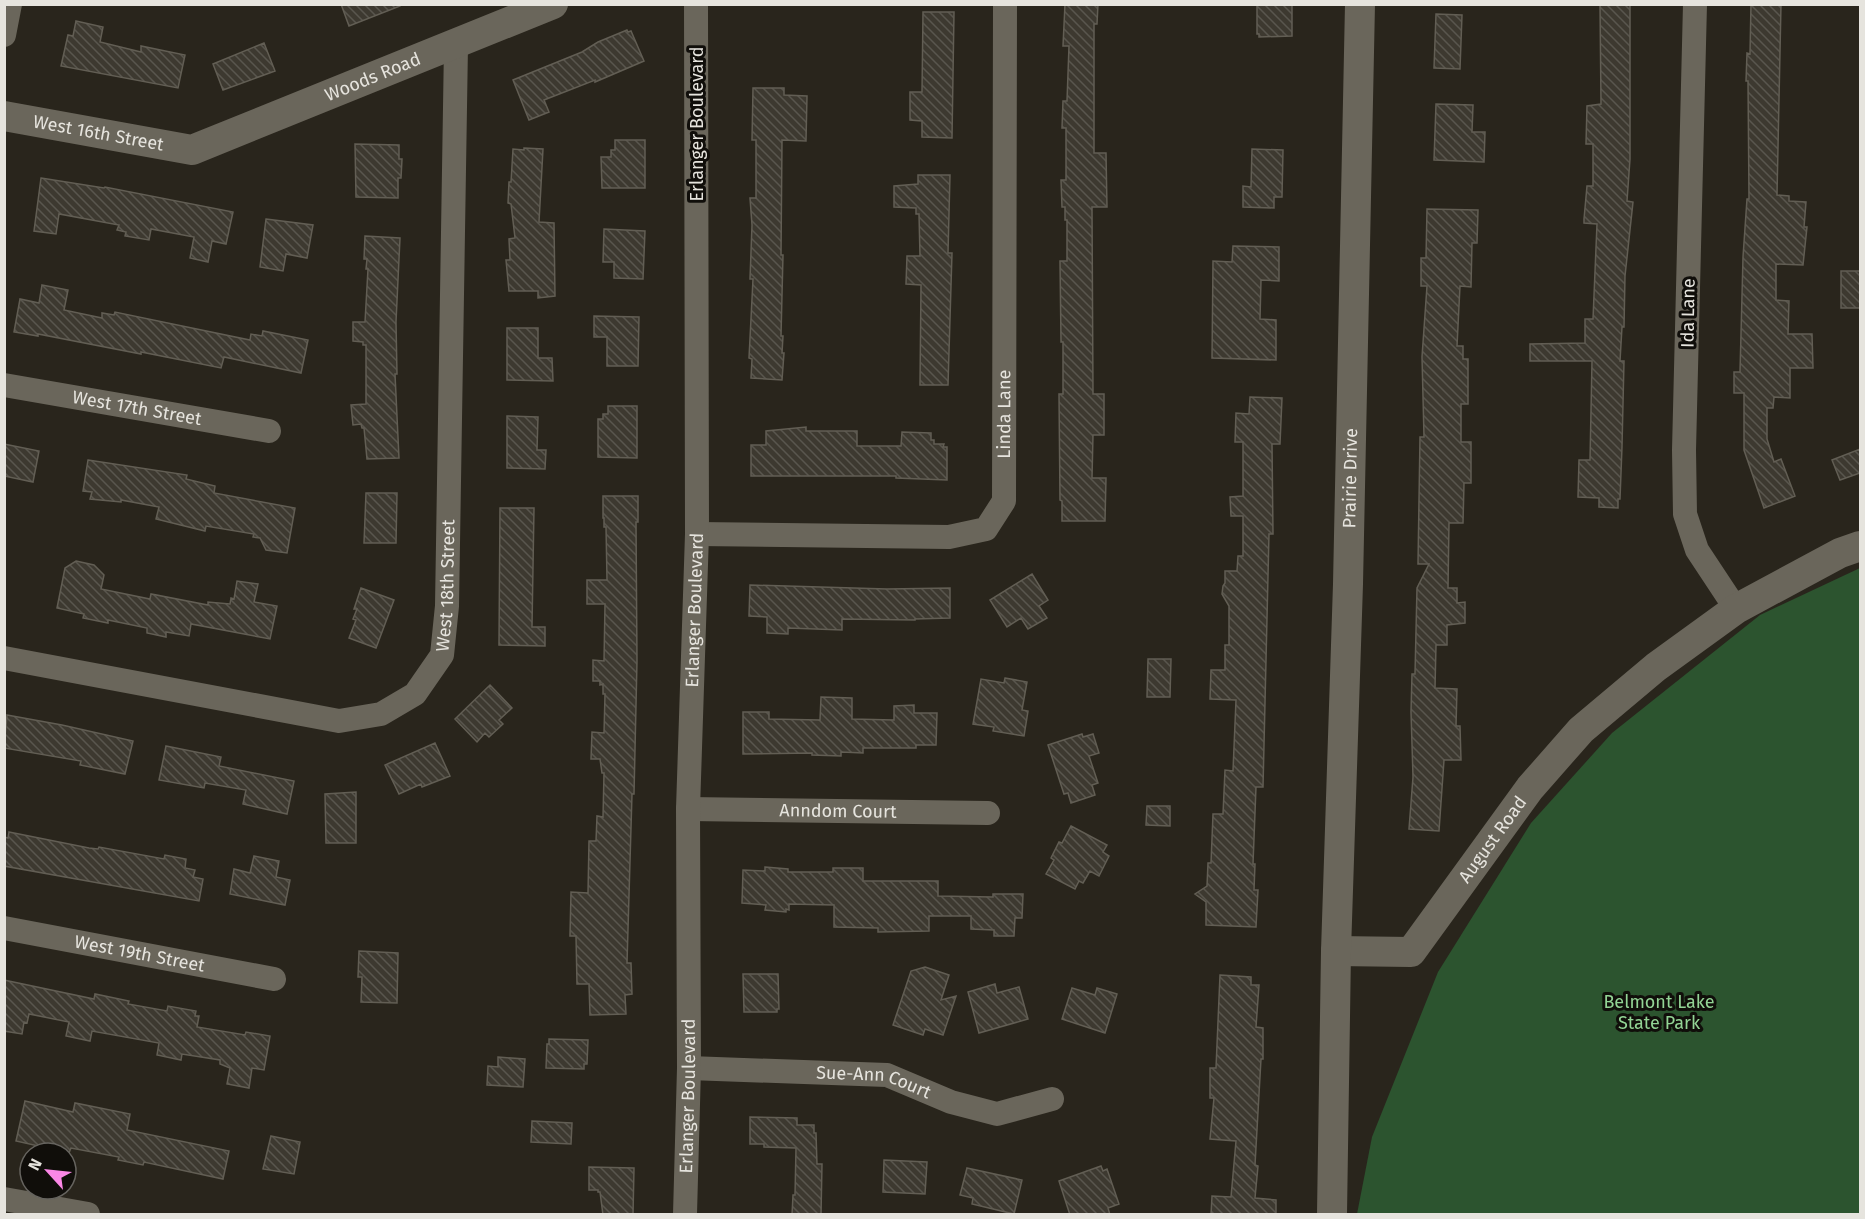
<svg xmlns="http://www.w3.org/2000/svg" width="1865" height="1219" font-family="'Fira Sans',sans-serif">
<style>
.park{fill:#2c542f}
.building{fill:url(#building-back-hatch);stroke:#625e54;stroke-width:1.5}
.lines{fill:none;stroke-linecap:round;stroke-linejoin:round}
.minor{stroke:#6a665b;stroke-width:24}
.tertiary{stroke:#6a665b;stroke-width:30}
.labels{text-anchor:middle;stroke-width:6;stroke-linejoin:round;paint-order:stroke}
.street-label{font-size:18px;fill:#e6e4de;stroke:#100e0a}
.park-label{font-size:18px;fill:#93d495;stroke:#100e0a}
</style>
<defs>
<pattern id="building-back-hatch" width="6" height="6" patternUnits="userSpaceOnUse" patternTransform="scale(1.5)"><rect width="6" height="6" fill="#3d3930"/><path d="M-1 5l2 2M0 0l6 6M5-1l2 2" fill="none" stroke="#59564e"/></pattern>
</defs>
<rect width="100%" height="100%" fill="#29251c"/>
<path class="park" d="M1860 568V1214H1357L1372 1137 1438 972 1531 823 1612 733 1760 615Z"/>
<path class="building" d="M341 4H400V6L349 26Z
M1065 4H1098L1097 24H1094V153H1106L1107 207H1092L1093 394H1104V435H1093L1092 478H1106L1105 521H1062V501L1060 500 1059 394H1063V342H1061L1060 261H1067V220H1065V207H1062L1061 180H1066V128H1062L1063 101H1067L1069 46H1063Z
M1257 4H1292V36L1259 37V34H1257Z
M1600 4H1630V159L1627 201 1633 202 1625 276 1624 327H1622L1620 361H1624L1622 447 1620 499H1618V508L1599 507V498L1578 497 1579 460H1590L1592 361H1530V344L1585 343V319H1593L1597 224 1584 223V219L1587 186H1593V144H1586L1587 106 1601 104Z
M1751 4H1781L1777 195 1789 196V201L1806 202 1804 227H1807L1803 265 1776 264V300L1789 301 1788 334H1812L1813 368H1790V398L1774 397 1773 408H1767V439L1774 462 1781 459 1795 496 1764 508 1744 450V393H1734V372H1740L1743 257 1747 199H1749L1748 81H1746L1747 53 1750 54Z
M923 12H954L952 138 922 137V121L910 120V92H922Z
M1436 14 1462 15 1460 69 1434 68Z
M76 21 103 27 100 42 141 52V46L185 55 178 88 61 66 68 35 73 36Z
M627 30 628 32 631 31 644 61 595 82V80L544 100 549 112 529 120 513 80 582 52 598 42Z
M264 43 275 71 223 90 213 64Z
M753 88H784V95L807 96 806 141 782 140 781 255H783L781 336H783L782 353H784L782 380 751 378 752 359 749 358 753 279H750L752 225 750 198H756V140H752Z
M1436 104 1473 105 1472 132H1485L1484 162 1434 160Z
M615 140H645V188H602L601 157H611V150H615Z
M355 144 399 145V159H402L401 178H398V198L356 197Z
M524 148 543 149 539 222 554 223 555 296 538 298V291H509L506 260H510L509 239 515 238 511 204 508 203 509 182H511L513 149 524 150Z
M1252 149 1283 150 1282 197H1274V208L1243 207V186L1251 187Z
M918 175H950L948 253H952L948 385H920L921 285 906 284 907 256H920L919 214H916V208L894 207V186L918 184Z
M41 178 104 188 105 187 233 212 226 244 212 241 208 262 190 258 194 237 151 229 149 240 125 236 126 232 117 230 119 225 59 214 56 234 34 231Z
M1427 209 1478 210 1477 243H1472L1471 287 1460 286 1457 346H1463V359H1468V404H1461V442H1471V483H1464L1463 523H1449L1448 588H1457V603L1465 602V623L1447 625V645H1436L1435 688 1457 689 1456 726H1460L1461 760H1444L1439 831 1409 829 1413 777 1411 712 1412 674H1415L1417 588 1429 564H1418L1420 437H1424L1422 357 1427 286H1421V258H1426Z
M266 219 313 225 307 258 286 254 283 271 260 267Z
M604 229 645 231 643 279 614 278V262H603Z
M365 236 400 238 396 322 397 374H395L399 458 367 459 364 428H362L361 424 353 425 351 405 366 404V345H363V342L353 341V322H365L368 269H366L367 259H364Z
M1233 246 1279 247V281L1261 280 1260 319 1276 320V360L1212 358 1213 261 1232 262Z
M1841 271H1860V308H1841Z
M42 285 68 290 64 310 102 318V313L114 315 115 312 250 340 251 334 262 336 263 331 308 340 301 373 224 357 221 368 141 352V354L38 334V336L14 332 20 299 39 303Z
M594 316 639 317 638 366H607V337H594Z
M507 328H538V358H552L553 381 507 380Z
M1250 397 1282 398 1280 444H1272L1273 534H1269L1263 787H1256L1253 864H1255L1254 890H1258L1256 927 1206 925V902L1195 894 1207 886 1208 863H1211L1213 814H1223L1225 770 1233 771 1236 700 1210 699 1211 670H1225V645H1229V606L1222 594 1223 586 1225 583V571H1237L1238 556H1243V516H1231L1230 497 1243 496V442H1235L1236 413 1249 414Z
M608 406H637V458L598 457V419H603V414H608Z
M507 416 538 417 537 450H546L545 469 507 468Z
M806 427V431H857V446H901L902 432 931 433V440H934V444H944L943 447H947V480L896 478V476H751V445H766V431Z
M4 444 39 451 33 482 4 476Z
M1860 449V473L1840 480 1832 460Z
M88 460 187 475 186 479 215 486 214 493 295 508 287 553 266 550 260 538 253 537 254 534 206 526 205 531 156 519 159 507 121 500V502L90 499 92 492 83 491Z
M366 493H397L396 543H364Z
M603 496H638V522H636L637 661 634 794H632L627 963H631L632 994 625 995 626 1014 590 1015 589 984H577L576 936H570L571 892 588 893 589 841H596L597 816 603 817 604 773H602L600 759H591L592 732 604 733 605 694H603V684L600 685V681H593V660L604 661 605 604H587V580H607L606 527H604V518H603Z
M500 508H534L532 627H545V646L499 645Z
M76 561 94 565 104 575 101 589 150 599 151 594 208 605V602L230 604 231 598 234 599 237 581 258 584 254 602 277 606 270 639 191 624 189 636 166 632V637L147 633V628L108 620V623L83 618 84 614 57 608 65 568Z
M1032 574 1048 600 1039 606 1047 618 1028 629 1021 618 1007 627 990 600Z
M750 585 887 589 950 588V618L915 619V620L842 619V630L788 628V634L767 633V617L749 616Z
M361 588 394 600 376 648 349 638 356 620 353 619 357 609H354Z
M1148 659H1171L1170 697H1147Z
M1005 678 1027 682 1022 710 1028 711 1024 736 993 731 994 727 973 724 981 679 1004 683Z
M490 685 512 708 499 720 503 724 489 737 485 733 477 742 455 719Z
M821 697 852 698V719L894 720V706L914 705V713H937L936 745H916V748H863V753L841 752V756L812 755V753L743 754V712H769V719L820 720Z
M7 715 62 725 133 741 125 774 80 765 81 761 4 748Z
M1082 734 1083 737 1093 734 1099 753 1089 756 1098 783 1092 785 1095 795 1071 803 1068 793 1064 794 1048 745Z
M435 743 450 776 422 787 421 784 399 794 385 765Z
M166 746 221 757 219 766 294 781 287 814 243 804 246 790 205 783 204 788 159 780Z
M356 792V843H326L325 794Z
M1147 806H1170V826L1146 825Z
M1071 826 1107 845 1103 852 1109 856 1099 876 1090 871 1083 883 1079 881 1075 889 1046 874 1054 860 1051 858 1059 842 1062 843Z
M9 832 89 848 98 849 99 847 164 859 165 855 186 859 185 868 195 870 193 877 203 879 199 901 4 866V837L8 838Z
M254 856 279 861 276 877 290 880 285 905 230 894 234 869 250 873Z
M765 867 788 869V872H833V868H863V881H938V896L993 897V894H1023L1022 918H1015L1014 936H994V930L971 929V916H929V931L878 932V928L834 927V905L789 904V910L786 909V912L765 910 766 905 742 903 743 870 765 871Z
M359 951 398 953 397 1003 361 1002 362 977H358Z
M925 967 949 975 941 1000 956 996 943 1035 925 1029 923 1035 893 1025 911 971Z
M743 974H778L779 1009H777V1012H744Z
M1220 975 1251 977V985H1259L1256 1027 1263 1028V1059H1261L1255 1165 1258 1166 1255 1198 1276 1200V1215H1211L1212 1196 1231 1197 1236 1141 1210 1139 1214 1098H1210V1068H1216Z
M4 980 94 999 95 994 129 1001 128 1004 167 1011 168 1006 196 1011 195 1016H199L197 1027 245 1035 246 1032 270 1036 264 1070 252 1068 249 1088 227 1084 230 1068 220 1064V1060L182 1054 181 1060 157 1055 159 1043 92 1031 90 1041 66 1036 69 1022 29 1014 27 1023 24 1022 22 1034 4 1031Z
M995 984 997 993 1019 987 1028 1019 979 1033 968 992Z
M1072 988 1095 995 1097 988 1117 994 1105 1033 1062 1019Z
M549 1039 588 1040 587 1064H584V1069L546 1068 547 1044H549Z
M498 1057 525 1059 523 1087 487 1085 488 1066 498 1067Z
M25 1101 73 1112 75 1103 130 1114 127 1130 229 1151 223 1179 144 1162 143 1165 118 1160 119 1157 71 1148 69 1153 16 1141Z
M750 1117 797 1118V1125H814V1133H816L817 1164H822L821 1215H792L793 1195H795L796 1148 764 1147V1144H750Z
M532 1121 572 1123 571 1144 531 1142Z
M271 1136 300 1142 294 1174 263 1169Z
M884 1160 927 1162 925 1194 883 1192Z
M1101 1166 1103 1171 1107 1169 1119 1204 1108 1208 1110 1215H1070L1059 1181Z
M589 1167 634 1168 633 1215H603L600 1192H598V1190H589Z
M967 1168 1022 1180 1014 1214 972 1204 973 1198 960 1195Z"/>
<g class="lines">
<g class="minor">
<path d="M1695 4 1684 450 1685 514 1697 550 1736 609"/>
<path d="M4 35 10 4"/>
<path id="s1" d="M4 385 269 431"/>
<path id="s2" d="M697 534 949 537 986 529 1004 501 1005 4"/>
<path id="s3" d="M4 658 339 721 381 714 415 694 442 655 447 606 456 45"/>
<path id="s4" d="M688 809 988 813"/>
<path id="s5" d="M4 928 274 979"/>
<path id="s6" d="M689 1068 887 1075 951 1102 997 1114 1052 1099"/>
<path d="M4 1199 88 1214"/>
<path id="s7" d="M685 1214 689 1068 688 809 697 534 696 4"/>
</g>
<g class="tertiary">
<path id="s8" d="M4 116 192 150 553 4"/>
<path id="s9" d="M1336 951 1411 952 1530 788 1581 730 1656 667 1736 609 1840 553 1860 546"/>
<path id="s10" d="M1332 1214 1336 951 1348 584 1360 4"/>
</g>
</g>
<g class="labels">
<g class="street-label">
<text dy="6" stroke="none"><textPath href="#s8" startOffset="386">Woods Road</textPath></text>
<text transform="translate(697 124) rotate(-90)" y="6">Erlanger Boulevard</text>
<text dy="6" stroke="none"><textPath href="#s8" startOffset="96">West 16th Street</textPath></text>
<text transform="translate(1688 313) rotate(-89)" y="6">Ida Lane</text>
<text dy="6" stroke="none"><textPath href="#s1" startOffset="135">West 17th Street</textPath></text>
<text dy="6" stroke="none"><textPath href="#s2" startOffset="410">Linda Lane</textPath></text>
<text dy="6" stroke="none"><textPath href="#s10" startOffset="736">Prairie Drive</textPath></text>
<text dy="6" stroke="none"><textPath href="#s3" startOffset="540">West 18th Street</textPath></text>
<text dy="6" stroke="none"><textPath href="#s7" startOffset="604">Erlanger Boulevard</textPath></text>
<text dy="6" stroke="none"><textPath href="#s4" startOffset="150">Anndom Court</textPath></text>
<text dy="6" stroke="none"><textPath href="#s9" startOffset="214">August Road</textPath></text>
<text dy="6" stroke="none"><textPath href="#s5" startOffset="138">West 19th Street</textPath></text>
<text dy="6" stroke="none"><textPath href="#s6" startOffset="186">Sue-Ann Court</textPath></text>
<text dy="6" stroke="none"><textPath href="#s7" startOffset="118">Erlanger Boulevard</textPath></text>
</g>
<g class="park-label">
<text x="1659" y="1008">Belmont Lake<tspan x="1659" dy="21">State Park</tspan></text>
</g>
</g>
<rect width="1865" height="1219" fill="none" stroke="#e6e4de" stroke-width="12"/>
<g transform="translate(48 1171) rotate(297)"><circle r="28" fill="#100e0a" stroke="#66645f" stroke-width="1.5"/>
<path d="M0-4.5L10 22L0 15L-10 22Z" fill="#fb87e6"/>
<text y="-9" font-size="16" font-weight="bold" text-anchor="middle" fill="#e6e4de">N</text>
</g>
</svg>
